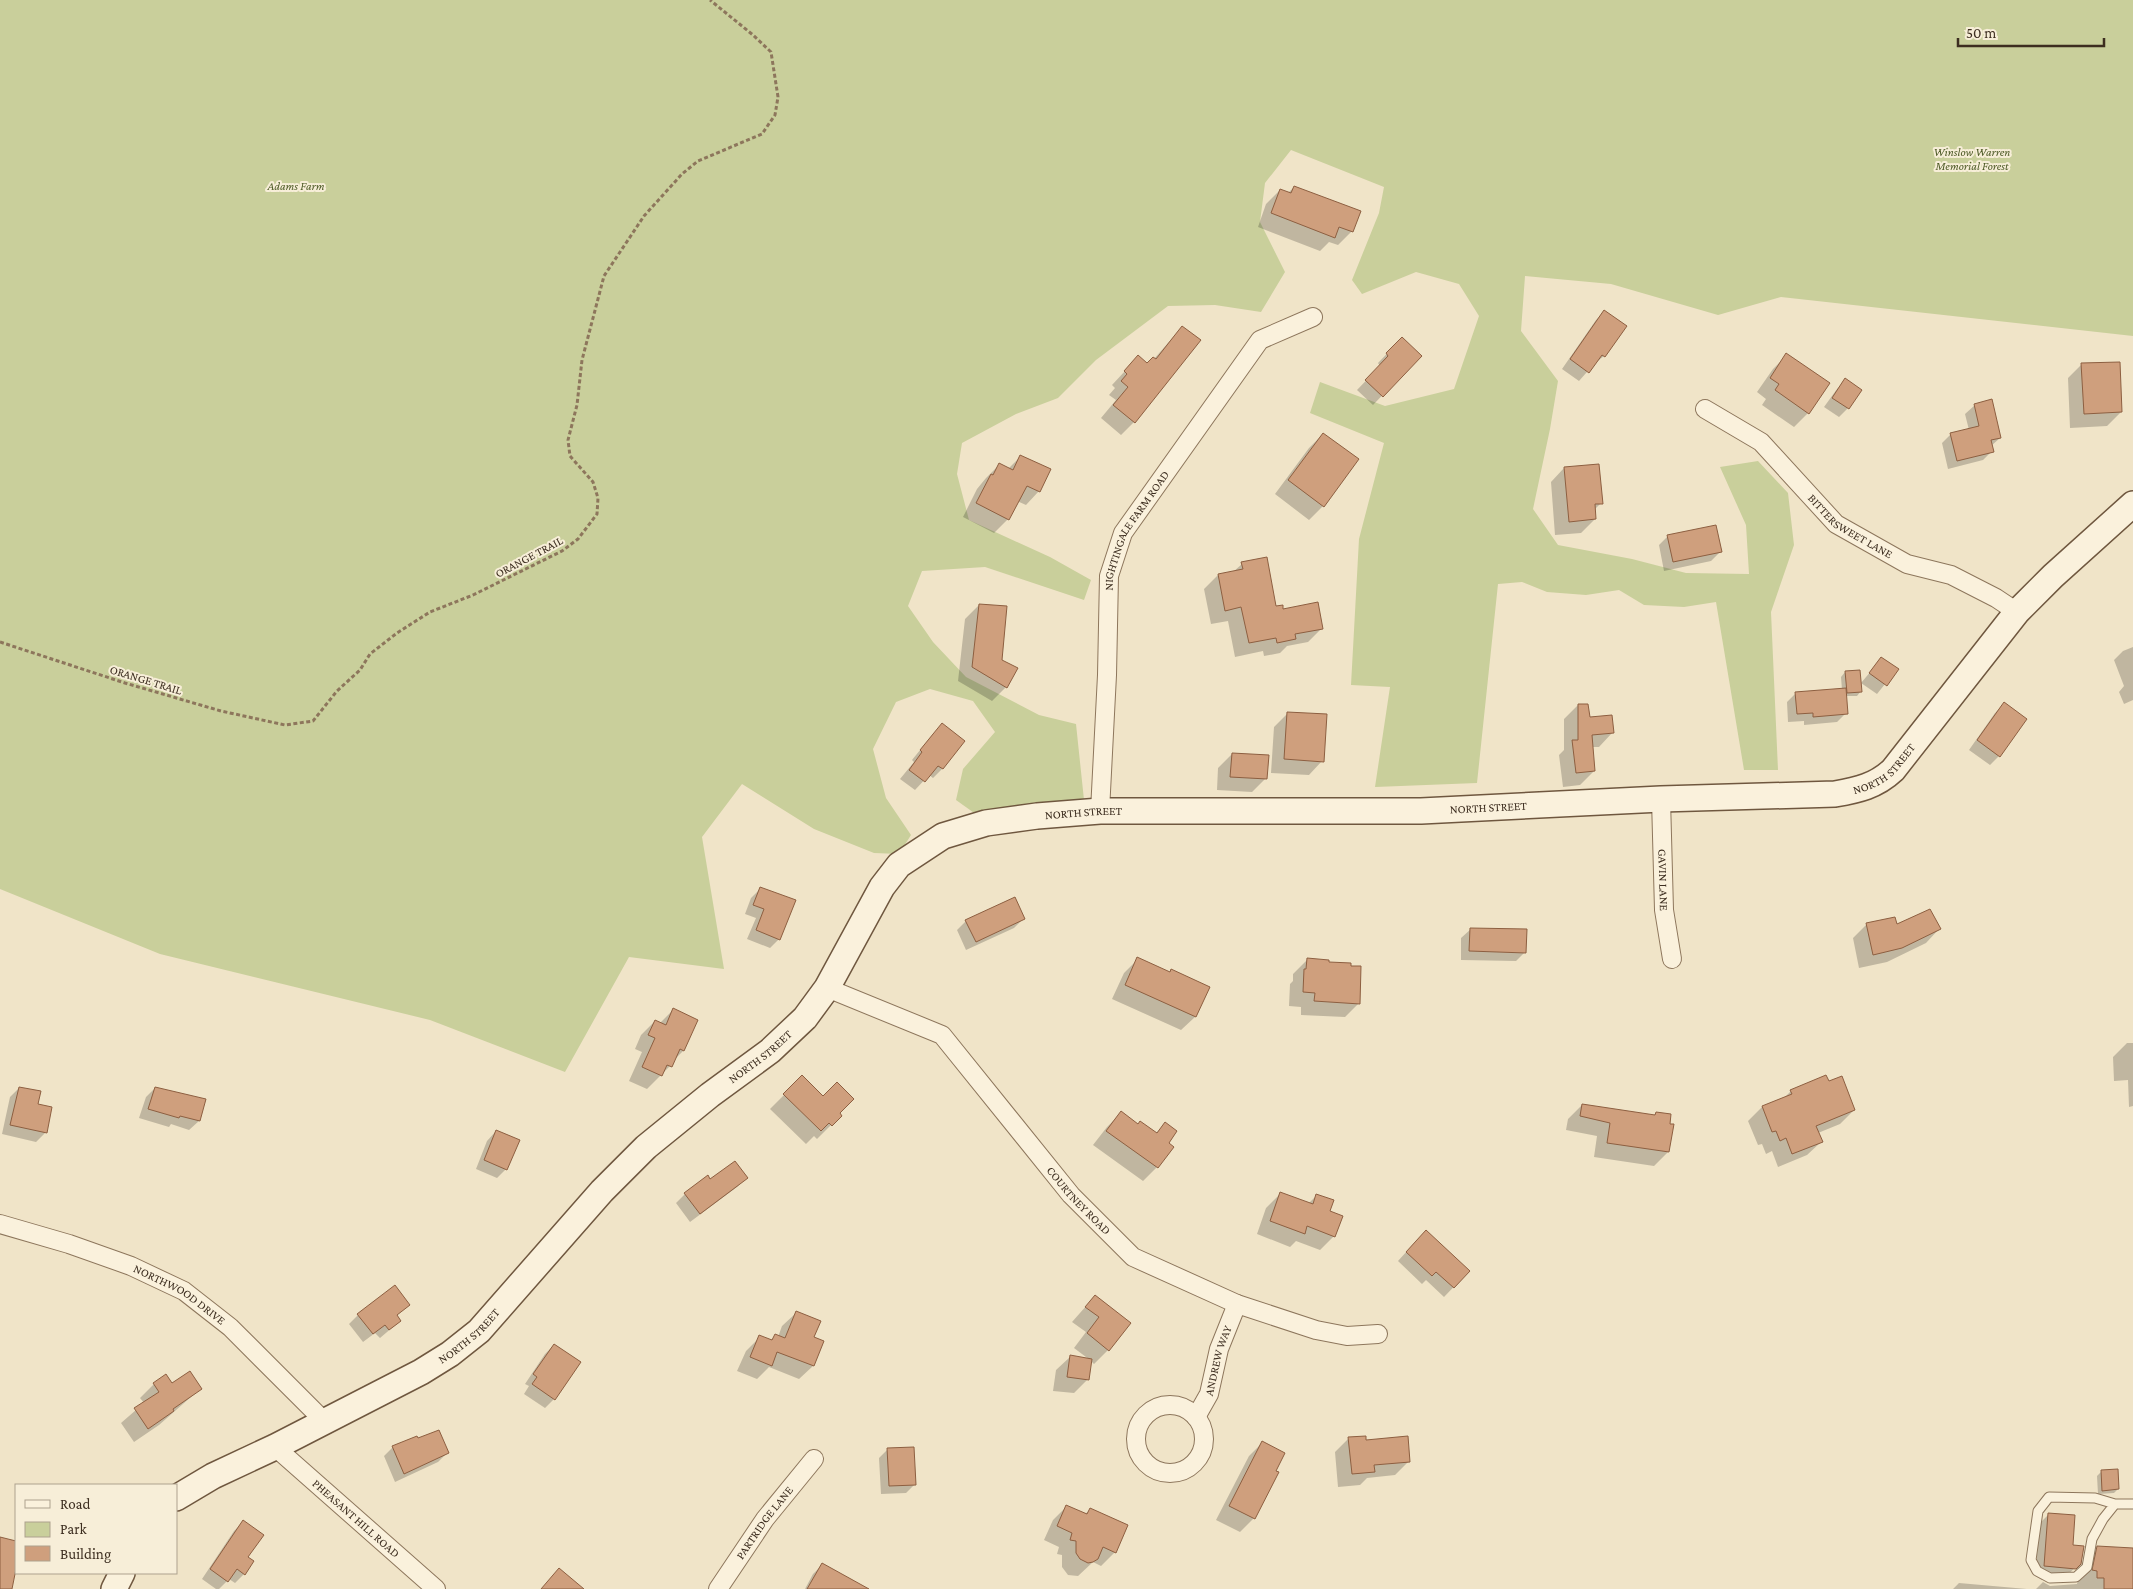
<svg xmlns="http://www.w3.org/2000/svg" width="2133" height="1589" font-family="'Crimson Pro',serif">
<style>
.green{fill:#c9cf9b}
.shadow{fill:#0003}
.building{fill:#cf9f7d;stroke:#8d5f41}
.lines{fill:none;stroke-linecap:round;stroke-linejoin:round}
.lane-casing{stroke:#8d765c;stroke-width:11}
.street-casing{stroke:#8d765c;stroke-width:20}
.secondary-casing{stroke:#6f573f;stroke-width:28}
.path{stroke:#8d765c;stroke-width:3;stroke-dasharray:4 2.5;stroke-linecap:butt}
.lane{stroke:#faf1dc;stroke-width:9}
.street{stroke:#faf1dc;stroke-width:18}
.secondary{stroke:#faf1dc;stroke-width:25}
.labels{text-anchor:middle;stroke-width:4;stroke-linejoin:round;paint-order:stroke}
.park-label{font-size:12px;font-style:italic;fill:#4d5a26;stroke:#f7eed8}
.street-label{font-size:12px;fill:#3d2e20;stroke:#f7eed8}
</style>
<rect width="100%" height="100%" fill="#f0e4c8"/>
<path class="green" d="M0 0H2133V336L1781 297 1718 315 1611 284 1525 276 1521 331 1558 381 1550 429 1533 509 1558 545 1632 559 1686 573 1749 574 1746 525 1720 467 1758 461 1788 493 1794 545 1771 612 1778 770H1744L1716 602 1684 607 1644 605 1619 590 1586 595 1547 592 1522 582 1498 584 1477 783 1375 787 1390 687 1351 685 1359 539 1384 443 1310 413 1320 382 1385 406 1454 389 1479 316 1459 284 1416 272 1362 294 1352 280 1379 213 1384 187 1291 150 1265 183 1260 222 1285 272 1261 312 1215 305 1168 306 1096 360 1058 398 1016 414 962 443 957 474 969 520 1050 557 1091 580 1084 600 985 567 922 571 908 606 933 642 966 677 1039 715 1076 724 1084 800 977 815 956 800 963 769 995 732 973 701 930 689 896 702 873 749 886 798 911 835 899 854 874 853 814 829 742 784 702 837 724 969 629 957 565 1072 430 1020 160 954 0 889Z"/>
<path class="shadow" d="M1294 187 1352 231 1338 245 1329 242 1320 251 1258 227 1266 204 1280 190 1288 193Z
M1605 311 1604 356 1594 364 1579 381 1562 369 1596 320Z
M1182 327 1199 340 1134 422 1121 435 1101 418 1116 400 1109 395 1115 388 1112 385 1138 357 1147 364 1154 359Z
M1402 338 1420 356 1373 405 1357 390 1380 366 1378 363Z
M1787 355 1808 413 1794 427 1762 405 1766 399 1757 392 1773 369Z
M2082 364 2121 412 2107 426 2070 428 2068 378Z
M1846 380 1861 390 1848 408 1839 417 1824 407 1837 389Z
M1975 405 2000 438 1991 446 1992 451 1983 460 1948 469 1942 443 1951 434 1969 430 1965 414Z
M1323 434V506L1309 520 1275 494 1309 448Z
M1021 456 1039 491 1026 505 1017 501 1008 519 994 533 963 517 977 489 986 478 1000 464 1008 469Z
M1564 468 1601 503 1594 510 1595 519 1581 533 1555 535 1551 482Z
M1668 536 1720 552 1711 561 1664 571 1659 545Z
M1242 564 1275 608 1322 628 1308 642 1287 646 1280 653 1264 656 1263 651 1235 657 1228 621 1211 624 1204 589 1218 575 1233 572Z
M979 605 1001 661 1006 687 992 701 958 681 965 619Z
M2133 647V700L2124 704 2119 692 2124 686 2114 660 2123 651Z
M1882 658 1897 669 1877 694 1861 683Z
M1845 672 1861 691 1857 696H1845L1846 713 1837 722 1804 725V721L1788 722 1787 702 1796 693 1842 690 1841 677Z
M2004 704 1999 756 1990 765 1969 750 1995 713Z
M1578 705 1589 718 1612 733 1599 747H1592L1594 771 1580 785 1563 787 1559 755 1564 750V719Z
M1288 713 1322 761 1309 775 1271 773 1274 727Z
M933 734 963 741 942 769 933 778 929 775 915 790 900 779 914 762 912 760Z
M1232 754 1266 778 1252 792 1217 790 1218 768Z
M760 889 779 939 770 948 747 939 756 918 745 914 751 898Z
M1023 919 1014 928 966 950 957 930 966 921Z
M1867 924 1896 926 1939 929 1926 943 1887 962 1859 968 1853 938Z
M1471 929 1525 952 1516 961 1461 960V938Z
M1138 959 1195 1017 1181 1030 1112 999 1124 973Z
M1307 960 1359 1003 1345 1017 1301 1015V1007L1289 1006 1290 984 1293 981V974Z
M673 1010 696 1021 683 1051 673 1061 670 1066 647 1089 629 1081 642 1052 635 1049 641 1035 655 1021 660 1023Z
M2127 1043H2133V1106L2129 1107 2128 1080 2114 1081 2113 1057Z
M802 1077 840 1116 817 1139 814 1136 806 1144 770 1109Z
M1828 1083 1854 1110 1840 1124 1818 1133 1821 1142 1807 1155 1778 1167 1772 1151 1766 1154 1762 1144 1758 1145 1748 1121 1762 1107 1783 1099 1791 1091Z
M19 1088 36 1105 51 1108 45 1133 36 1142 2 1134 10 1097Z
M155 1088 205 1100 199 1121 189 1130 171 1124 169 1127 139 1118 146 1097Z
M1582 1105 1653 1116 1656 1113 1668 1152 1654 1166 1594 1157 1597 1136 1566 1130 1568 1119Z
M1121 1113 1138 1126 1155 1134 1165 1124 1167 1143 1172 1147 1157 1167 1143 1181 1093 1145 1107 1127Z
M496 1131 506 1169 497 1178 476 1169 487 1141Z
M746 1178 737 1187 690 1222 676 1203 685 1194Z
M1280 1194 1308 1204 1317 1195 1328 1212 1334 1236 1320 1250 1296 1241 1290 1247 1257 1234 1266 1208Z
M1417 1240 1469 1271 1444 1297 1426 1280 1422 1284 1398 1261Z
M1095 1296 1108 1350 1094 1364 1091 1361 1088 1379 1074 1393 1053 1391 1056 1370 1070 1357 1090 1360 1074 1348 1086 1332 1072 1322Z
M409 1305 396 1316 400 1321 380 1338 375 1333 363 1342 349 1324 358 1315Z
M796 1313 813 1338V1366L799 1379 769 1367 757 1379 737 1371 746 1351 760 1337 770 1341 775 1336 778 1337 782 1326Z
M554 1345V1399L545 1408 524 1394 529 1386 525 1384 545 1354Z
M154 1384 200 1389 159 1425 134 1442 121 1423 144 1403 140 1398Z
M1349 1438 1409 1461 1395 1475 1367 1478 1360 1485 1338 1487 1335 1452Z
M1263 1442 1254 1518 1240 1532 1216 1520 1249 1456Z
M393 1447 447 1453 438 1462 395 1482 384 1456Z
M888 1449 915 1484 906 1493 881 1494 879 1458Z
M2101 1472 2118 1489 2114 1493 2098 1494 2097 1476Z
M1067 1506 1085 1514 1090 1510 1115 1552 1101 1566 1093 1562 1078 1576 1068 1575 1062 1567V1555L1057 1554 1059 1547 1044 1540 1053 1520Z
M2049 1514 2071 1547 2080 1563 2063 1579 2042 1580 2035 1576 2040 1523Z
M243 1522 244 1574 235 1583 229 1579 219 1589H216L202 1579 234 1531Z
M2098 1548 2133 1573V1589H2036L2043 1582 2050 1586 2077 1584 2082 1563Z
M822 1565 849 1589H805L813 1574Z
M1959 1583 2027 1589H1953Z"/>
<path class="building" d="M1294 186 1361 211 1353 232 1339 227 1335 238 1271 213 1280 189 1291 193Z
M1604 310 1627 326 1605 357 1602 355 1589 373 1570 359Z
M1182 326 1201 340 1135 423 1113 405 1128 387 1121 381 1127 374 1124 371 1138 355 1147 363 1153 357 1156 359Z
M1402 337 1422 356 1383 397 1365 380 1388 356 1386 353Z
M1786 353 1830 383 1809 414 1775 390 1779 384 1770 378Z
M2120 362 2122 412 2084 414 2081 363Z
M1845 378 1862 390 1849 409 1832 398Z
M1992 399 2001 438 1991 440 1994 452 1957 461 1950 433 1979 426 1974 404Z
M1323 433 1359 459 1324 507 1288 480Z
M1020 455 1051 469 1040 492 1027 486 1009 520 976 503 991 474 993 475 999 463 1013 470Z
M1599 464 1603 504H1595L1596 519 1569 522 1564 467Z
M1716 525 1722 552 1673 562 1667 535Z
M1267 557 1276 606 1283 605V609L1318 602 1323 629 1295 634 1296 639 1277 643 1276 638 1249 643 1241 607 1225 611 1218 574 1243 569 1241 562Z
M979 604 1007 606 1002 660 1018 668 1007 688 972 667Z
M1881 657 1899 669 1887 686 1869 673Z
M1860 670 1862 692 1847 693 1845 671Z
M1846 688 1848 714 1813 717V713L1797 714 1795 692Z
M2004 702 2027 719 2000 757 1977 740Z
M1578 704H1588L1590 717 1612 715 1614 733 1592 735 1595 771 1576 773 1572 740H1578Z
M1287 712 1327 714 1324 762 1284 759Z
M942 723 965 741 943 769 938 766 925 782 909 770 922 752 920 750Z
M1232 753 1269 755 1267 779 1230 777Z
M760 887 796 900 780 940 756 930 764 909 753 905Z
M1015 897 1025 919 976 942 965 920Z
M1930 909 1941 929 1902 948 1873 955 1866 923 1895 917 1897 924Z
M1470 928 1527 929 1526 953 1469 951Z
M1137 957 1170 972 1171 969 1210 987 1196 1017 1125 985Z
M1307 958 1329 960V962L1351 963V966H1361L1360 1004 1314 1001 1315 993 1303 992 1304 969H1306Z
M673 1008 698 1020 684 1051 680 1049 672 1067 667 1065 662 1076 642 1067 655 1038 648 1035 655 1020 666 1025Z
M802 1075 823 1096 837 1082 854 1099 840 1113 842 1116 832 1126 829 1123 821 1131 783 1094Z
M1826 1075 1829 1081 1842 1076 1855 1110 1816 1126 1823 1142 1792 1154 1786 1138 1780 1141 1776 1131 1772 1132 1762 1106 1792 1094 1790 1090Z
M19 1087 41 1091 38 1104 52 1107 47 1133 10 1125Z
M155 1087 206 1099 200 1121 180 1116 179 1118 148 1109Z
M1582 1104 1655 1115 1656 1112 1671 1114 1670 1124H1674L1669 1152 1607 1143 1610 1123 1580 1116Z
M1121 1111 1138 1124 1140 1121 1157 1133 1165 1122 1177 1131 1169 1143 1174 1147 1158 1168 1106 1131Z
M496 1130 520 1140 507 1170 484 1160Z
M735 1161 748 1178 700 1214 684 1193 708 1175 710 1179Z
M1280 1192 1313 1204 1316 1194 1334 1200 1330 1211 1343 1216 1335 1237 1307 1226 1305 1234 1270 1221Z
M1426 1230 1470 1271 1454 1288 1436 1272 1432 1276 1406 1252Z
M395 1285 410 1305 397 1315 401 1321 389 1330 385 1325 373 1334 357 1314Z
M1095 1295 1131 1323 1109 1351 1087 1333 1099 1317 1085 1307Z
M796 1311 821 1321 814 1337 824 1341 814 1366 777 1352 772 1366 750 1357 759 1335 772 1340 775 1334 785 1338Z
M554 1344 581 1362 555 1400 532 1384 537 1377 533 1374Z
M1070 1355 1092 1359 1089 1380 1067 1377Z
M190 1371 202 1389 173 1409 174 1411 148 1429 134 1408 159 1392 153 1383 166 1374 172 1383Z
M439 1430 449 1453 404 1474 392 1446 417 1436 418 1438Z
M1366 1436V1440L1408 1436 1410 1462 1374 1465 1375 1472 1352 1474 1348 1437Z
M1262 1441 1285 1453 1276 1471 1279 1472 1255 1519 1229 1506Z
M914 1447 916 1485 889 1486 887 1448Z
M2118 1469 2119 1489 2102 1491 2101 1470Z
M1066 1505 1087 1514 1090 1508 1128 1525 1116 1553 1103 1547 1098 1559 1093 1562 1088 1563 1080 1559 1076 1553V1541L1070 1540 1072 1533 1057 1526Z
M2048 1513 2075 1515 2073 1545 2084 1546 2081 1564 2076 1569 2044 1566Z
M243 1520 264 1535 248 1557 254 1561 245 1575 237 1569 228 1582 210 1569Z
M0 1537 16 1541V1569L12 1589H0Z
M2097 1546 2133 1548V1589H2104V1578H2097V1571L2092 1570Z
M822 1563 869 1589H807Z
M559 1568 584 1589H541Z"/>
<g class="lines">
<g class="lane-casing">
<path id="lane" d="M2115 1504 2103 1519 2092 1539 2087 1567 2076 1577 2050 1578 2037 1571 2031 1560 2038 1511 2049 1497 2095 1498 2115 1504H2133"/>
</g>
<g class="street-casing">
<g id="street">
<path id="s1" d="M1705 409 1761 442 1836 524 1907 564 1951 575 1996 598 2017 612"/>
<path id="s2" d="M1661 799 1664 910 1672 959"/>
<path id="s3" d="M1100 811 1107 675 1109 576 1123 533 1260 340 1313 317"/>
<path id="s4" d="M827 988 942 1035 1071 1195 1133 1257 1237 1304 1316 1330 1347 1336 1378 1334"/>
<path id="s5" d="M0 1224 69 1244 131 1266 184 1291 230 1327 325 1422"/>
<circle cx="1170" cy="1439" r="34"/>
<path id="s6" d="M1196 1417 1209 1394 1219 1349 1237 1304"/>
<path id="s7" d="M275 1447 436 1589"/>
<path id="s8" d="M718 1589 765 1519 814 1459"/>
</g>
</g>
<g class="secondary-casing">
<g id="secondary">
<path id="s9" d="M176 1498 213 1476 275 1447 421 1372 450 1354 479 1331 602 1191 646 1147 710 1095 770 1051 805 1018 827 988 882 887 899 865 943 836 986 823 1037 816 1100 811H1421L1661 799 1835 794C1858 790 1876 786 1893 770L2017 612 2053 576 2133 504"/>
<path d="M114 1589 122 1573"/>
</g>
</g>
<path class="path" d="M0 642 125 683 221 711 285 725 313 721 337 691 360 670 370 654 397 633 430 612 473 595 562 551 578 539 597 514 598 498 593 482 570 456 568 440 577 405 582 360 604 276 644 216 682 174 698 161 762 134 775 115 778 97 771 52 753 35 710 0"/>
<use href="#lane" class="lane"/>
<use href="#street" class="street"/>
<use href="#secondary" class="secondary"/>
</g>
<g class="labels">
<g class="park-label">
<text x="1972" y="156">Winslow Warren<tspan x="1972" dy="14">Memorial Forest</tspan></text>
<text x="296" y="190">Adams Farm</text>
</g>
<g class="street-label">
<text dy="4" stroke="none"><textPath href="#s1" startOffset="189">BITTERSWEET LANE</textPath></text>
<text dy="4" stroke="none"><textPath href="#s3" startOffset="288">NIGHTINGALE FARM ROAD</textPath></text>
<text transform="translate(529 557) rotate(-28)" y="4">ORANGE TRAIL</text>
<text transform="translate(146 680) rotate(17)" y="4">ORANGE TRAIL</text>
<text dy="4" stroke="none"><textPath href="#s9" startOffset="1985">NORTH STREET</textPath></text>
<text dy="4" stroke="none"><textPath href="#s9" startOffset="1581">NORTH STREET</textPath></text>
<text dy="4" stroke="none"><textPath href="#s9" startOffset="1176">NORTH STREET</textPath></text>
<text dy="4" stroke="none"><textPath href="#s2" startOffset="81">GAVIN LANE</textPath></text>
<text dy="4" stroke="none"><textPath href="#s9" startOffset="741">NORTH STREET</textPath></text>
<text dy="4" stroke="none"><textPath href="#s4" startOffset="339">COURTNEY ROAD</textPath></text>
<text dy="4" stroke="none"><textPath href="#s5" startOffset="194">NORTHWOOD DRIVE</textPath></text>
<text dy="4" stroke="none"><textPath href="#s9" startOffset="336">NORTH STREET</textPath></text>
<text dy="4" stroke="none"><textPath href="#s6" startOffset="61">ANDREW WAY</textPath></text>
<text dy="4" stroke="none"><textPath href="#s7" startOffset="108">PHEASANT HILL ROAD</textPath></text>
<text dy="4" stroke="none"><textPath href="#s8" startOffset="81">PARTRIDGE LANE</textPath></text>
</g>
</g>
<rect x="15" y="1484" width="162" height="90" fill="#f7eed8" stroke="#ada18e"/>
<rect x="25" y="1500" width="25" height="8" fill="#faf1dc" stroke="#ada18e"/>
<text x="60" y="1509" font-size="15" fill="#3d2e20">Road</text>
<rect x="25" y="1522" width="25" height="15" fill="#c9cf9b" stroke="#ada18e"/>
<text x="60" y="1534" font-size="15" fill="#3d2e20">Park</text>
<rect x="25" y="1546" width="25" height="15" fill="#cf9f7d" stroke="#ada18e"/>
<text x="60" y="1559" font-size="15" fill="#3d2e20">Building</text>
<path d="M1958 38v8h146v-8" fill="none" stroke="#3d2e20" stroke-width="2.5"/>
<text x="1966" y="38" font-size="15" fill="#3d2e20" stroke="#f7eed8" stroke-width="4" paint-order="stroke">50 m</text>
</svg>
